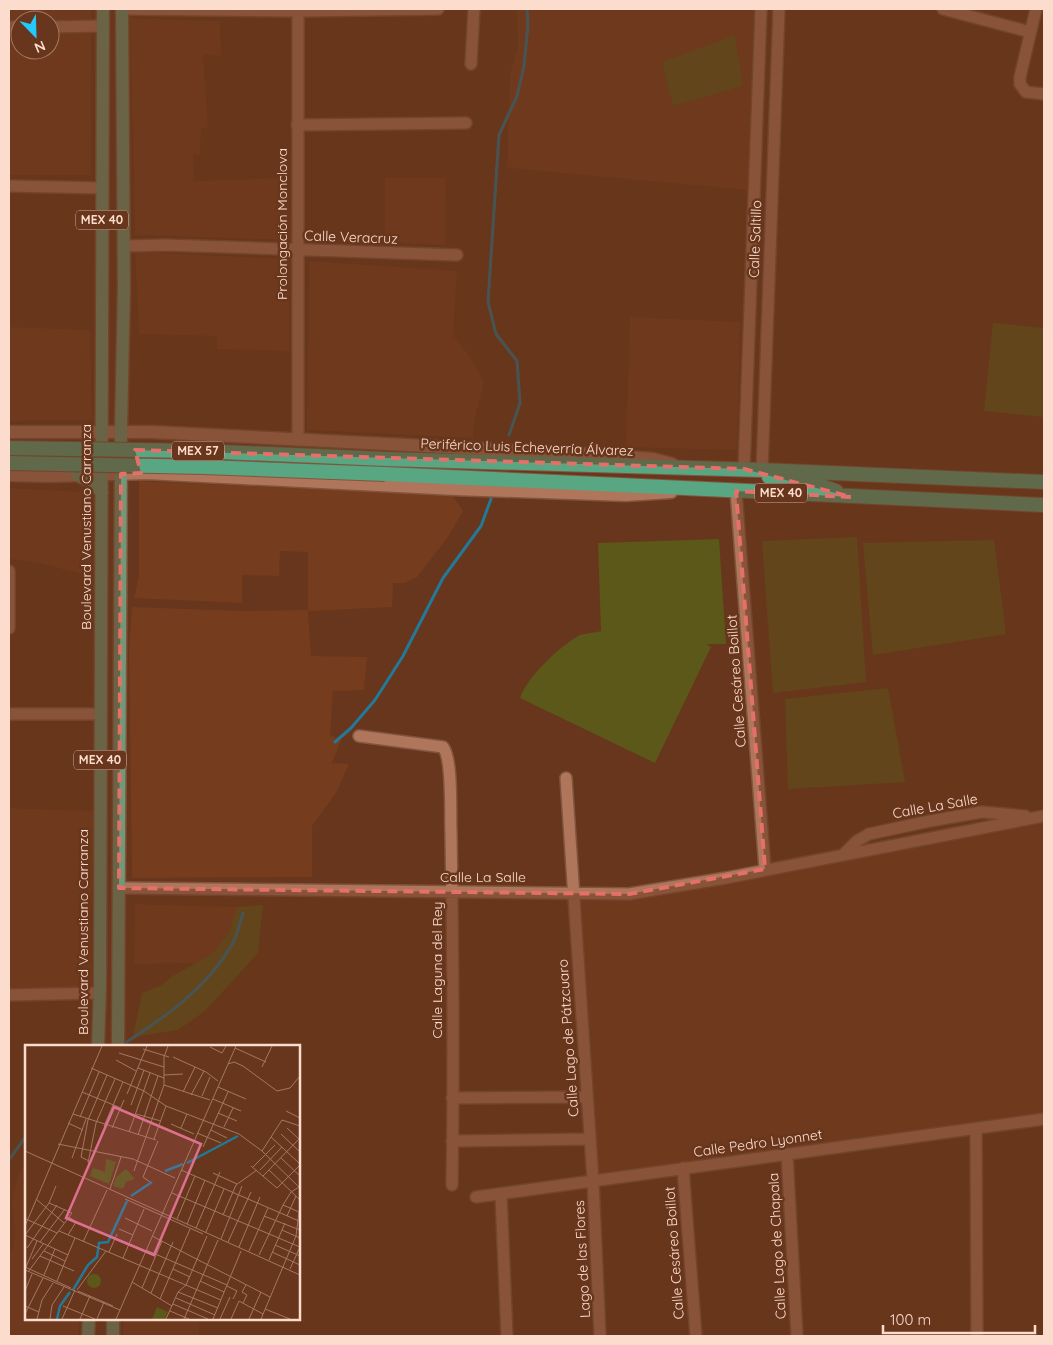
<svg xmlns="http://www.w3.org/2000/svg" width="1053" height="1345" font-family="Quicksand,sans-serif">
<style>
.built{fill:#763c1e;fill-rule:evenodd}
.green{fill:#5b5819}
.lines{fill:none;stroke-linecap:round;stroke-linejoin:round}
.stream{stroke:#227998;stroke-width:3}
.minor-casing{stroke:#80553e;stroke-width:14}
.tertiary-casing{stroke:#80553e;stroke-width:15}
.primary-casing{stroke:#80553e;stroke-width:15}
.trunk-casing{stroke:#80553e;stroke-width:16}
.minor{stroke:#af765b;stroke-width:11}
.tertiary{stroke:#af765b;stroke-width:12}
.primary{stroke:#6e9a78;stroke-width:12}
.trunk{stroke:#58a682;stroke-width:14}
.trunk-bridge-casing{stroke:#80553e;stroke-width:16;stroke-linecap:butt}
.trunk-bridge{stroke:#58a682;stroke-width:14}
.marked{fill:none;stroke:#e5706a;stroke-width:4;stroke-dasharray:10 6;stroke-linejoin:round}
.labels{text-anchor:middle;stroke-width:5;stroke-linejoin:round;paint-order:stroke}
.shield{fill:#68361c;stroke:#cfaa98;stroke-width:1}
.shield-label{font-size:12px;font-weight:bold;fill:#fbdccd}
.street-label{font-size:14px;fill:#fbdccd;stroke:#68361c}
.inset-river{fill:none;stroke:#227998;stroke-width:2.5}
.inset-road{fill:none;stroke:#a37863;stroke-width:1}
.view{fill:#dc708e;fill-opacity:0.15;stroke:#dc708e;stroke-width:2.5}
.inset-edge{fill:none;stroke:#fbdccd;stroke-width:2.5}
</style>
<rect width="100%" height="100%" fill="#68361c"/>
<path class="built" d="M9 9H91V175H9ZM20 20H50V50H20Z
M517 9H754L748 190 507 168 510 74 518 46Z
M130 18 220 21 221 56 203 54 208 128 201 129 200 155 193 154 194 181 288 178 291 240 135 235Z
M385 178H446L445 245 385 242Z
M135 252 290 259 289 351 217 349V336L139 334Z
M309 261 457 271 453 335 471 358 484 382 474 422 473 438 307 430Z
M630 317 740 322 737 450 626 447Z
M9 327 90 330 92 420 9 421Z
M139 481 452 495 463 511 448 537 417 577 405 583H393L392 607 308 611 311 656 367 657 364 690 333 691 330 735 341 740 332 763 349 764 336 793 312 826V877L132 878 129 652 132 607 242 611 308 610V552L280 551 279 576 242 575V603L134 598 139 576Z
M9 488 85 492 93 577 35 562 9 559Z
M9 808 94 811 91 929 92 987 9 990Z
M1044 821V1120L593 1181 573 893 632 895 765 877Z
M135 904 237 907 228 934 212 954 198 963 134 964Z
M26 1161V1319H79L78 1336H9V1254L13 1249 15 1231 12 1200 18 1176Z
M124 1319H200L199 1336H123Z"/>
<path class="green" d="M735 35 743 86 673 106 662 62Z
M993 323 1044 328V417L984 411Z
M857 537 866 682 773 693 762 541Z
M719 539 726 644H706L711 647 655 763 520 698C527 677 558 648 578 636 584 633 594 633 601 631L598 543Z
M994 540 1006 634 873 655 863 543Z
M888 688 905 782 788 789 785 699Z
M263 905 258 953 205 1011 178 1030 133 1037 142 993 162 985 173 976 212 954 228 934 237 907Z"/>
<g class="lines">
<path class="stream" d="M509 435 520 403 517 361 496 334 488 302 499 135 517 96 524 66 528 25 527 9
M335 742 351 728 375 700 403 656 443 578 481 526 491 499
M122 1045C164 1018 206 989 232 945 237 936 240 923 243 913
M9 1160 26 1136"/>
<g class="minor-casing">
<path id="minor" d="M122 9 298 11 438 9
M943 9 1030 32
M1036 9 1020 77V84L1026 92 1044 94
M9 27H20
M50 27 103 26
M471 64 474 9
M297 125 466 123
M9 186 103 188
M124 246 165 245 457 255
M298 440V9
M744 469 761 9
M762 470 779 9
M736 491 765 869
M9 628V571
M9 714H100
M359 736 443 747C453 759 450 815 451 833 453 950 454 1068 452 1185
M566 778 593 1181 600 1336
M844 854 857 841 869 834 930 821 982 812 1025 816
M119 888 629 894 726 878 1044 816
M9 995 98 993
M452 1098 587 1097
M976 1128 977 1336
M452 1141 590 1139
M787 1154 797 1336
M683 1168 696 1336
M501 1195 507 1336
M476 1197 1044 1119"/>
</g>
<g class="tertiary-casing">
<path id="tertiary" d="M9 432H152L601 455 653 459 672 464
M9 475 52 476 146 473 455 489 626 495 671 492"/>
</g>
<g class="primary-casing">
<path id="primary" d="M77 475 92 482 102 493
M98 1046 100 986 103 9
M118 1046 121 430 124 288 122 9
M88 1336 89 1319
M113 1336V1319"/>
</g>
<g class="trunk-casing">
<path id="trunk" d="M386 459 762 470 1044 482
M385 474 1044 505
M769 477 818 485 836 491"/>
</g>
<use href="#minor" class="minor"/>
<use href="#tertiary" class="tertiary"/>
<use href="#primary" class="primary"/>
<use href="#trunk" class="trunk"/>
<g class="trunk-bridge-casing">
<path id="trunk-bridge" d="M9 448 200 451 386 459
M9 463 204 467 385 474"/>
</g>
<use href="#trunk-bridge" class="trunk-bridge"/>
</g>
<path d="M0 0H1053V1345H0ZM135 450 744 469 851 497 736 491 765 869 629 894 119 888 121 474 141 473Z" fill="#68361c" fill-opacity=".55" fill-rule="evenodd"/>
<path class="marked" d="M135 450 744 469 851 497 736 491 765 869 629 894 119 888 121 474 141 473Z"/>
<g class="labels">
<g class="shield">
<rect x="76" y="210.5" width="52" height="19" rx="4"/>
<rect x="172" y="441.5" width="52" height="19" rx="4"/>
<rect x="755" y="483.5" width="52" height="19" rx="4"/>
<rect x="74" y="750.5" width="52" height="19" rx="4"/>
</g>
<g class="shield-label">
<text x="102" y="224">MEX 40</text>
<text x="198" y="455">MEX 57</text>
<text x="781" y="497">MEX 40</text>
<text x="100" y="764">MEX 40</text>
</g>
<g class="street-label">
<text transform="translate(282 224) rotate(-90)" y="5">Prolongación Monclova</text>
<text transform="translate(351 237) rotate(2)" y="5">Calle Veracruz</text>
<text transform="translate(755 239) rotate(-88)" y="5">Calle Saltillo</text>
<text transform="translate(527 447) rotate(2)" y="5">Periférico Luis Echeverría Álvarez</text>
<text transform="translate(86 527) rotate(-90)" y="5">Boulevard Venustiano Carranza</text>
<text transform="translate(736 681) rotate(-94)" y="5">Calle Cesáreo Boillot</text>
<text transform="translate(935 806) rotate(-10)" y="5">Calle La Salle</text>
<text x="483" y="882">Calle La Salle</text>
<text transform="translate(83 932) rotate(-90)" y="5">Boulevard Venustiano Carranza</text>
<text transform="translate(437 970) rotate(-90)" y="5">Calle Laguna del Rey</text>
<text transform="translate(568 1038) rotate(-94)" y="5">Calle Lago de Pátzcuaro</text>
<text transform="translate(758 1143) rotate(-8)" y="5">Calle Pedro Lyonnet</text>
<text transform="translate(777 1246) rotate(-93)" y="5">Calle Lago de Chapala</text>
<text transform="translate(674 1253) rotate(-94)" y="5">Calle Cesáreo Boillot</text>
<text transform="translate(582 1259) rotate(-93)" y="5">Lago de las Flores</text>
</g>
</g>
<g transform="translate(25 1045)">
<rect width="275" height="275" fill="#68361c"/>
<path d="M81 114 91 117 84 139 65 131 68 123 80 127ZM101 124 110 134 101 137 98 144 88 141 91 132ZM62 236a7 7 0 1 1 14 0a7 7 0 1 1-14 0ZM132 262 143 267 140 274H127Z" fill="#5b5819"/>
<path class="inset-river" d="M162 118 213 91M140 126 158 119M106 151 127 137M48 245 63 220 72 212 74 198 83 197 102 156M32 274 35 261 45 247"/>
<path class="inset-road" d="M185 2 197 8 201 1M210 3 241 17M118 4 144 12M94 8 139 22M148 12 181 27 193 36M91 15 111 26M203 19 209 17 218 21 252 46 265 43 275 31M237 22 247 1M66 23 119 46 141 61 214 89 237 106 275 143M113 23 139 33M139 30 158 29M139 40 185 55M193 42 221 54M57 47 96 63M158 47 170 22M102 49 122 1M166 50 179 26M177 51 185 32M188 54 216 66M106 60 119 25M261 66 275 73M193 68 212 76M48 69 131 95M111 69 136 76M55 72 74 27M43 78 58 85M146 79 169 89M79 81 98 37M199 82 208 63M87 83 99 55M156 83 162 69M262 83 275 95M186 85 202 93M104 87 125 28M172 88 196 98M256 89 275 107M113 90 133 31M246 92 275 119M129 94 141 61M33 99 108 114 150 133M178 102 203 47M0 106 275 230M237 106 257 75 275 81M47 113 61 74M256 113 275 131M64 116 56 112 63 75 82 30M63 118 71 78 90 34M226 121 252 143 275 120M228 122 250 100M156 125 274 176M235 125 257 102M244 125 275 155M109 126 139 40V12L143 1M188 128 212 139M238 131 275 93M125 137 118 132 133 96M85 144 96 112M147 148 275 202M11 154 39 178M100 154 178 189M258 160 274 167M198 170 211 140 232 125M239 171 275 185M262 171 271 151M100 173 127 186M1 174 32 188M152 174 170 131M162 179 180 135M0 181 77 1M171 183 195 127M94 184 108 190M257 185 275 193M34 186 196 255M181 187 199 144M0 190 24 158 31 141M0 190 43 210M43 190 51 177 44 172M127 191 245 252M90 193 119 205M196 194 217 141M15 197 40 164M58 197 82 145M203 197 226 147M250 200 275 211M214 202 235 152M2 203 32 160M121 205 202 240M19 206 40 216M224 206 243 163M84 207 92 189M247 207 275 220M234 210 258 160 266 147 274 142M15 211 49 226M98 213 119 164M7 214 18 199M244 215 260 178M0 222 46 243M1 222 12 196M148 224 165 232M265 224 275 202M0 225 95 265M3 227 47 168 24 158M19 230 30 204M32 236 50 193M175 236 199 247M107 237 147 261M202 241 212 246 208 254M117 243 137 196M52 245 81 206M0 246 7 229M53 246 88 261M153 247 193 263M126 248 148 197M151 253 190 270M135 254 165 184M218 258 222 250 217 247 221 240M148 259 183 274M0 261 14 267M38 261 70 274M240 264 265 274M145 266 164 274M0 269 18 233M12 274 17 255 28 238M25 274 27 260 39 242M37 274 50 245M55 274 65 251M72 274 79 257M91 274 211 1M141 274 153 247 161 240 182 191M159 274 193 195M188 274 216 206M195 274 205 252M206 274 214 256 238 269M224 274 236 247M236 274 271 191 274 167"/>
<path class="view" d="M89 62 176 99 129 210 41 173Z"/>
<rect width="275" height="275" class="inset-edge"/>
</g>
<rect width="1053" height="1345" fill="none" stroke="#fbdccd" stroke-width="20"/>
<g transform="translate(35 35) rotate(157)"><circle r="24" fill="#68361c" stroke="#a37863"/>
<path d="M0-4L9 19L0 12L-9 19Z" fill="#23c9fe"/>
<text y="-8" font-size="14" font-weight="bold" text-anchor="middle" fill="#fbdccd">N</text>
</g>
<path d="M883 1325v8h152v-8" fill="none" stroke="#fbdccd" stroke-width="2.5"/>
<text x="890" y="1325" font-size="15" fill="#fbdccd" stroke="#68361c" stroke-width="4" paint-order="stroke">100 m</text>
</svg>
